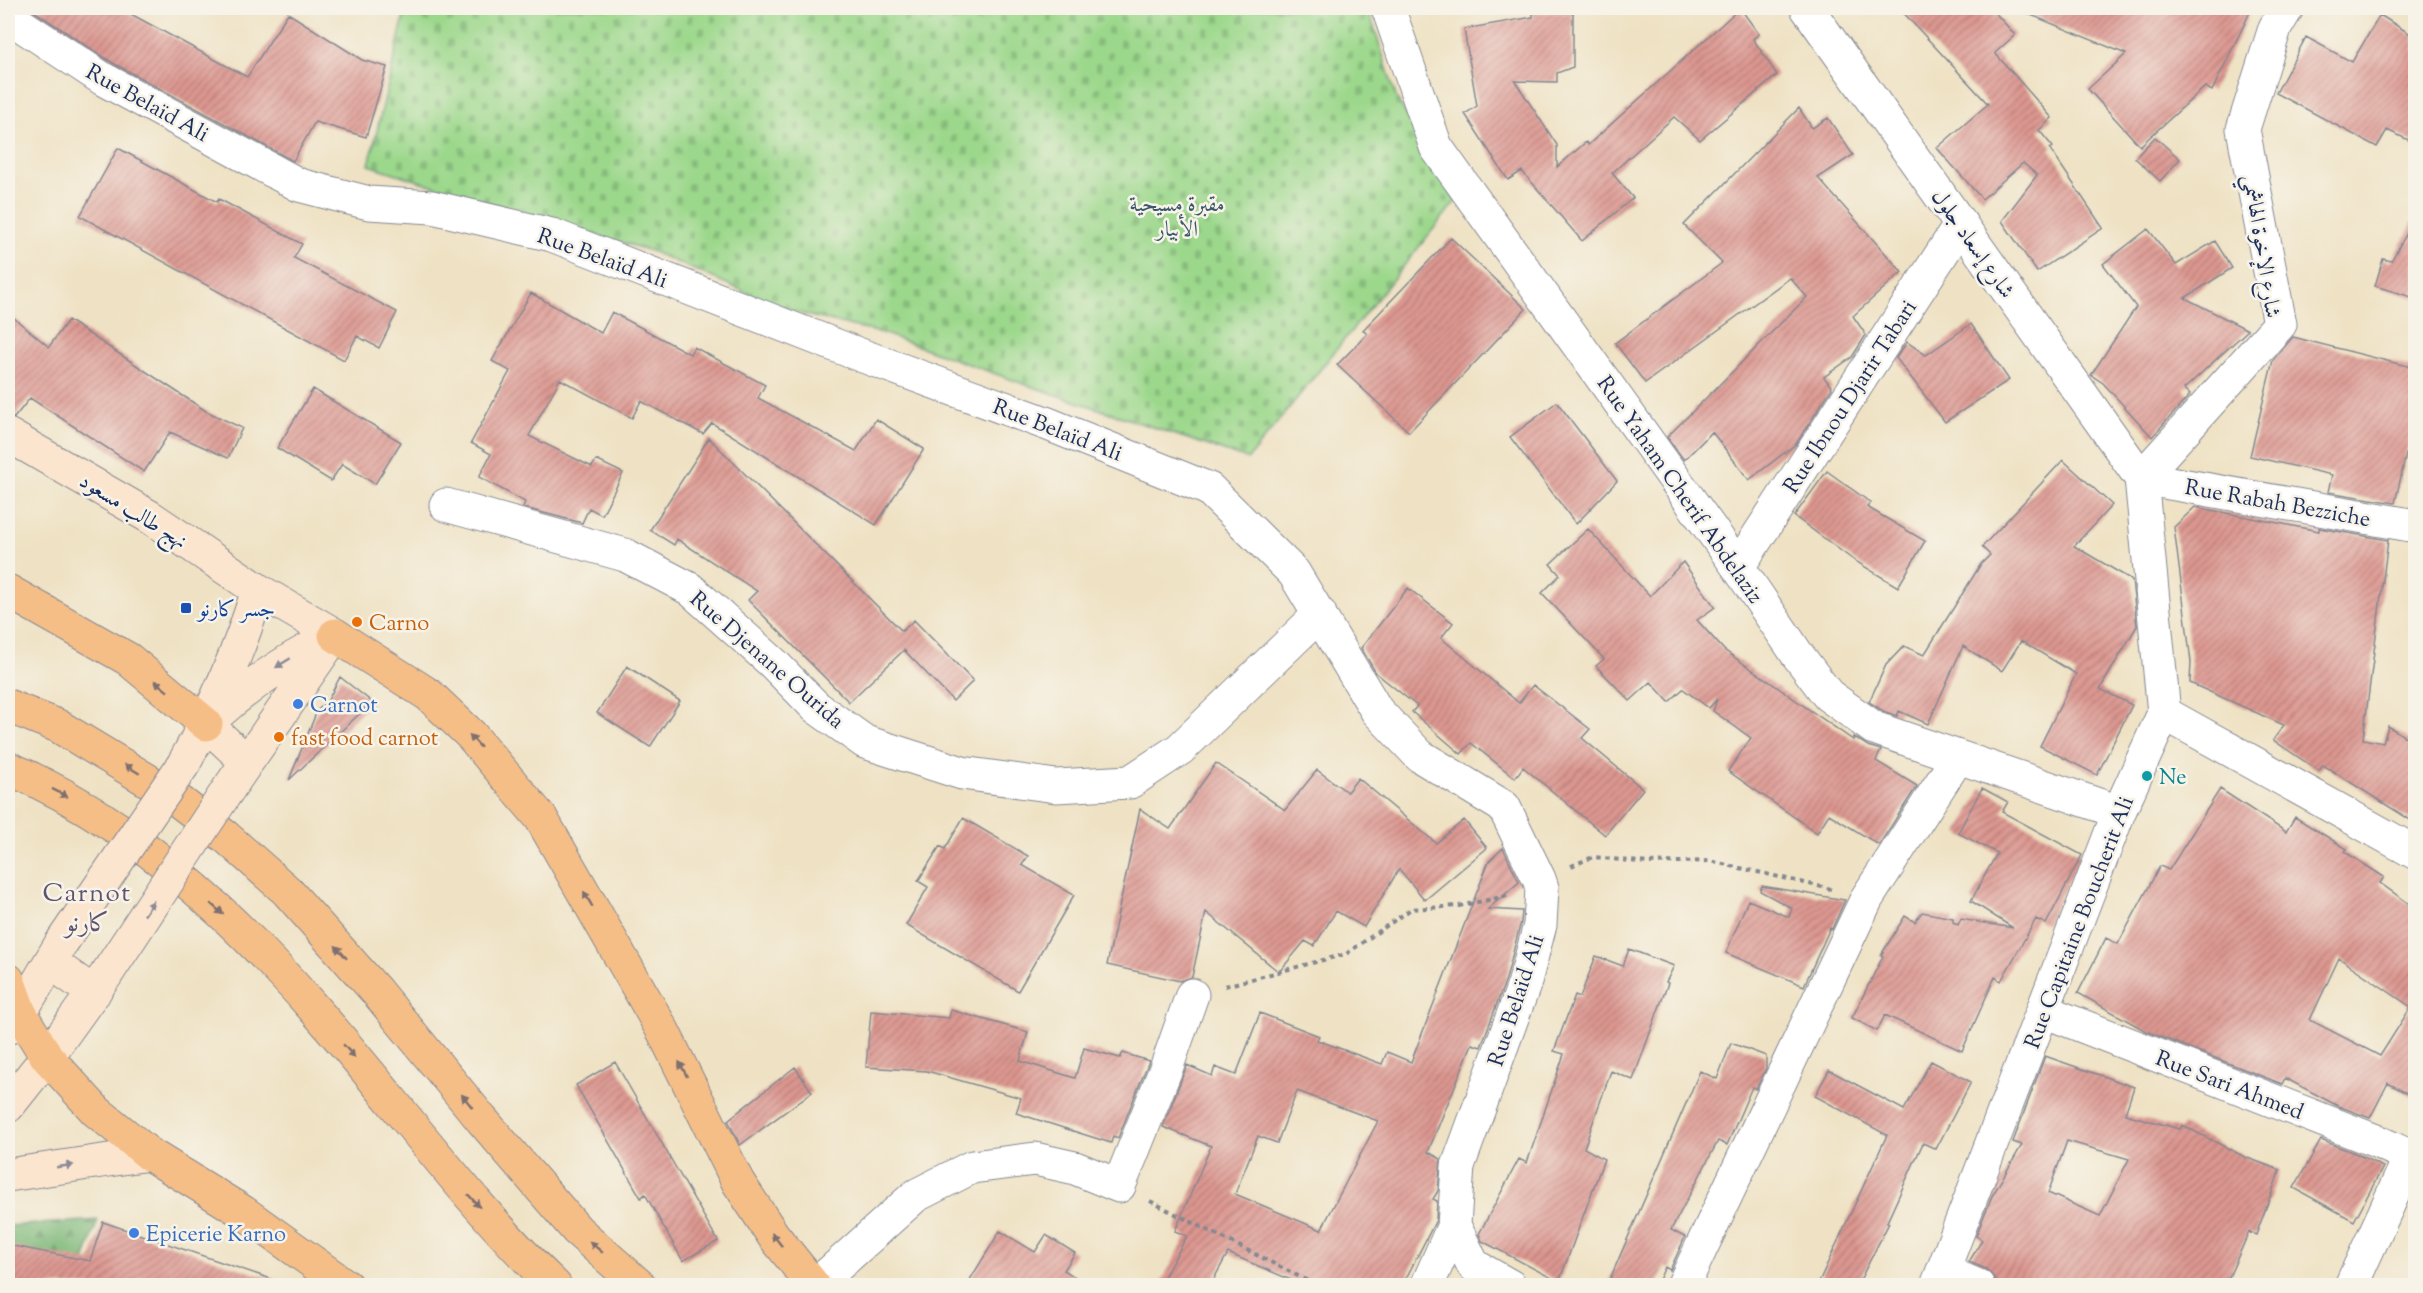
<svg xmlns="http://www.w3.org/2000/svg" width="2423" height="1293" font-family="'Sorts Mill Goudy',Amiri,serif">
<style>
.forest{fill:url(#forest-firs);stroke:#4c746b;stroke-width:1.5}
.cemetery{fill:url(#cemetery-stones);stroke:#5c8475;stroke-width:1.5}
.building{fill:url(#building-hatch);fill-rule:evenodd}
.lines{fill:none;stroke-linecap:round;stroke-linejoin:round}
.street-casing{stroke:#858891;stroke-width:35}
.secondary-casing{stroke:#858891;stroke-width:35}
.highway-casing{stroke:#858891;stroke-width:35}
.path{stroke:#858891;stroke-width:4;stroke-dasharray:4.5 4.5;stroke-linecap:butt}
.street{stroke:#fff;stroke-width:33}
.secondary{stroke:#fbe5cf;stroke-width:33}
.highway{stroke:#f6be87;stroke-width:33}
.secondary-bridge-casing{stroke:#858891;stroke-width:35;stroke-linecap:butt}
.secondary-bridge{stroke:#fbe5cf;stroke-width:33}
.oneway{fill:#8b8a96}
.oneway2{fill:#7e6f70}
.transit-dot{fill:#1a4fb4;stroke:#f7f3e8;stroke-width:2}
.food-dot{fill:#e8710a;stroke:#f7f3e8;stroke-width:2}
.shop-dot{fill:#3f7fe0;stroke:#f7f3e8;stroke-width:2}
.culture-dot{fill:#0f9aa8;stroke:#f7f3e8;stroke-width:2}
.labels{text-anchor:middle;stroke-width:5;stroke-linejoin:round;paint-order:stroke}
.street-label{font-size:22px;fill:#1b2f5e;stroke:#f7f3e8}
.park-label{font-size:22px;fill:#3b596a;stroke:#f7f3e8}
.transit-label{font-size:22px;fill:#164399;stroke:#f7f3e8;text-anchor:start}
.food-label{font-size:22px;fill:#c56008;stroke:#f7f3e8;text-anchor:start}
.shop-label{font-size:22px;fill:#366cbe;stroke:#f7f3e8;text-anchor:start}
.culture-label{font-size:22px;fill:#0d838f;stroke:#f7f3e8;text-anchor:start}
.quarter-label{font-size:26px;letter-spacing:1.5px;fill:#5f5370;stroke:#f7f3e8}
</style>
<defs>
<pattern id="forest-firs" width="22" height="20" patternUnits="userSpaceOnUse" patternTransform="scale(1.5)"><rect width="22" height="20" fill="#7db878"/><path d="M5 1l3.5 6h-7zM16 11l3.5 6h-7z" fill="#669666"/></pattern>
<pattern id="cemetery-stones" width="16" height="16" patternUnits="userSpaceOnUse" patternTransform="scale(1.5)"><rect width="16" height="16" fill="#9cd88c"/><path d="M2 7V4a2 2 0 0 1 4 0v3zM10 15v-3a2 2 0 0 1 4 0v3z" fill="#86ba7b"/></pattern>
<pattern id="building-hatch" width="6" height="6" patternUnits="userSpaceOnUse" patternTransform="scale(1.5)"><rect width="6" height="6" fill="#dd9790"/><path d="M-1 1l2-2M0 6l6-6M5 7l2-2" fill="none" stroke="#b27c79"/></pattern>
</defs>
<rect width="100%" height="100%" fill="#f7f3e8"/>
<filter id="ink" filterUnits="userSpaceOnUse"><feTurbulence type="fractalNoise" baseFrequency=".0167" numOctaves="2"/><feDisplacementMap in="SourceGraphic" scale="12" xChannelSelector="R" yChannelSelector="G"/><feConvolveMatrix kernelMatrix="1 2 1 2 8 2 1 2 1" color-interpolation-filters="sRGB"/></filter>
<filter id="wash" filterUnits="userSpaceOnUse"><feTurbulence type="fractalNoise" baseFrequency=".008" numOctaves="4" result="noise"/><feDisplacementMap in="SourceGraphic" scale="24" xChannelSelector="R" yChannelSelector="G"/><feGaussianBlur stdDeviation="1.35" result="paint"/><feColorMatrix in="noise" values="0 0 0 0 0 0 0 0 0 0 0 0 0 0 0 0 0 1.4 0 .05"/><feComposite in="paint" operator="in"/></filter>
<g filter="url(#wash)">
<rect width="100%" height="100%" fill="#efe2c4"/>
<path class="forest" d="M98 1220 76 1285H62L8 1266V1226Z"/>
<path class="cemetery" d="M406 8H1368L1396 97 1456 201 1248 459 1021 383 885 334 787 310 651 251 509 210 369 165Z"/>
<g id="blocks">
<path class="building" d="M29 8H120L247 77 288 13 362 60 387 67 366 137 315 122 293 161 113 63Z
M1740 8 1759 34 1753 39 1777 75 1700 140 1674 117 1612 173 1633 198 1582 241 1522 171 1508 180 1465 114 1477 106 1464 29 1533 17V12L1573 13V67L1557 73V82L1515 81 1557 145V167L1586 142 1588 145Z
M1899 8H1991L2015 35 1995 53 2052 118 2039 130 2053 147 2050 149 2103 228 2037 272 2002 221 2037 175 2023 163 1982 199 1937 148 1988 104Z
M2014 8H2252L2212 91 2205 87 2140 146 2088 89 2126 54Z
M2380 15 2415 37V143L2387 130 2377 147 2276 93 2306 37 2352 62Z
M1799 108 1812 128 1828 118 1853 155 1818 178 1902 272 1853 316 1866 335 1852 357 1824 377 1832 388 1796 444 1749 480 1712 432 1684 460 1667 437 1807 297 1790 278 1645 383 1615 343 1722 263 1684 225Z
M2155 137 2180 159 2160 181 2135 158Z
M118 148 217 202 219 199 302 244 294 258 397 312 379 348 357 336 344 360 80 216Z
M2415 219V298L2375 286 2383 259 2391 261Z
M2148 229 2176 265 2215 241 2232 268 2185 298 2248 330 2184 389 2190 395 2152 437 2103 383 2091 375 2136 307 2103 264Z
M1451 238 1526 309 1409 432 1337 365 1367 334 1363 330Z
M531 293 601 333 612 312 690 354 694 347 765 385 758 398 856 451 876 419 924 449 876 525 712 423 703 434 641 401 632 418 560 379 529 436 592 467 596 460 623 473 602 515 589 508 582 523 525 508 523 507 525 502 479 477 491 454 471 443 510 371 492 361Z
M8 313 49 347 68 320 206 411 242 428 228 458 170 432 144 472 30 398 14 418 8 416Z
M1971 324 2009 380 1945 422 1896 358 1907 342 1926 355Z
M2293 337 2415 368V415L2395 503 2328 492 2332 475 2250 456 2273 360Z
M313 389 401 442 375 484 342 464 331 481 277 448Z
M1557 402 1617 481 1576 524 1510 437Z
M709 438 902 631 914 620 973 681 953 701 904 650 849 702 748 600 757 591 677 539 674 545 650 530Z
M2063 460 2112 505 2074 546 2132 580 2137 626 2100 689 2132 705 2097 775 2040 746 2076 674 2021 641 2002 671 1963 646 1928 724 1899 711 1897 716 1883 711 1869 702 1886 665 1904 646 1924 655 1981 564 1990 555 1982 547Z
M1827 471 1871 503 1867 507 1925 541 1898 587 1852 559 1794 516Z
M2195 507 2319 531V528L2388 540 2363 739 2383 743 2388 726 2415 743V823L2323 765 2319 771 2273 740 2284 725 2190 683 2191 662 2174 527Z
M1588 529 1650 596 1683 562 1715 607 1697 620 1724 650 1853 740 1854 737 1868 746 1881 750 1876 761 1917 786 1879 845 1829 814 1817 833 1728 771 1751 738 1713 711 1717 699 1709 708 1683 689 1669 702 1651 682 1630 701 1596 666 1604 659 1542 593 1560 575 1550 564Z
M1408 588 1453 623 1441 638 1519 703 1533 685 1590 729 1582 738 1643 789 1605 835 1523 767 1515 778 1471 743 1461 754 1412 712 1417 706 1376 673 1361 648Z
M627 666 680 701 650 747 597 713Z
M340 677 372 702 289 780 317 711 328 700Z
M1216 763 1285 810 1317 770 1347 792 1358 778 1436 843 1464 820 1487 848 1425 900 1399 869 1364 927 1336 911 1314 946 1305 941 1279 972 1206 912 1192 977 1180 981 1107 965 1140 809 1170 829Z
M1982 788 2008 802 2002 812 2082 855 2046 924 2036 919 2001 981 1995 977 1962 1051 1885 1015 1877 1031 1852 1018 1883 956 1881 955 1905 916 1915 922 1922 912 1953 918V922L1958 925 1961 919 2013 928 1971 901 1997 853 1958 833Z
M2220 789 2286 832 2295 817 2347 849 2345 852 2384 877 2380 883 2415 908V1098L2388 1083 2370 1118 2338 1106 2285 1078 2282 1084 2146 1031 2078 993 2106 938 2118 944 2160 866 2169 870ZM2339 958 2411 1007 2380 1056 2310 1020Z
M963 818 1028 856 1022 865 1074 895 1018 991 906 925 928 887 918 881 940 846 945 849Z
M1503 848 1519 882 1488 909 1522 911 1521 922 1506 979 1481 1047 1472 1044 1428 1152 1441 1159 1438 1191 1433 1199 1437 1201 1436 1220 1402 1286H1305L1228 1253 1210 1286H1159L1187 1236 1175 1231 1211 1146 1163 1127 1187 1065 1212 1076 1215 1067 1236 1075 1260 1013 1319 1036 1317 1040 1382 1064 1387 1052 1411 1062 1489 861ZM1297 1091 1378 1121 1321 1230 1235 1194 1258 1136 1277 1143Z
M1762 886 1845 900 1832 929 1830 928 1804 986 1726 953 1748 900 1789 917 1792 908 1760 891Z
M1629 949 1674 966 1666 982 1668 983 1633 1080 1611 1071 1584 1148 1604 1159 1559 1282 1482 1241 1479 1234 1519 1159 1527 1163 1564 1054 1554 1051 1575 995 1580 997 1596 956 1623 966Z
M951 1010 1028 1032 1020 1061 1075 1078 1084 1048 1120 1058 1123 1053 1149 1061 1118 1138 1113 1136 1111 1143 1016 1113 1021 1098 927 1071 866 1067 871 1011 949 1018Z
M1731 1043 1766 1056V1068L1756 1089 1752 1087 1727 1145 1718 1141 1671 1230 1685 1237 1670 1270 1665 1267 1656 1286H1607L1700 1071 1717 1079Z
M2045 1056 2134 1087 2125 1114 2180 1129 2182 1125 2245 1157 2280 1170 2256 1235 2249 1232 2225 1286H2001L1986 1269 1969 1262 1982 1240 1976 1236 1992 1196 2022 1145 2013 1142ZM2067 1141 2129 1159 2100 1216 2048 1193Z
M1931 1061 1971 1082 1936 1149 1923 1143 1887 1222 1889 1223 1857 1286H1817L1887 1135 1815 1096 1829 1070 1904 1110Z
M615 1062 718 1241 683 1261 645 1194 641 1198 576 1085Z
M795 1067 812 1092 740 1145 728 1120Z
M2321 1140 2357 1154 2383 1167 2354 1221 2294 1188Z
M103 1222 274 1280 273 1286H8V1245L90 1261Z
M1000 1231 1035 1252 1046 1235 1075 1253 1064 1270 1089 1286H966Z"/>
</g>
</g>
<g filter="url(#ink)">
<use href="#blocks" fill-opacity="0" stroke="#858891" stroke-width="1.5"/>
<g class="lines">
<g class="street-casing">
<path id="street" d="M1388 8 1436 147 1738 567 1797 654 1828 695 1874 728 2119 812
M1807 8 2141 478 2164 713 2119 812 1937 1286
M12 19 103 79 299 185 369 203 432 207 552 235 855 353 1048 424 1209 489 1294 573 1377 711 1420 756 1504 807 1539 879 1542 888 1540 925 1524 985 1458 1166 1454 1225 1473 1265 1510 1286
M2141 478 2280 324 2243 129 2275 28 2287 8
M2141 478 2416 526
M446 505 625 555 690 589 773 663 816 707 865 742 962 773 1056 786 1130 782 1180 749 1320 614
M1738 567 1961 224
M2164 713 2416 853
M2044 1011 2376 1141 2416 1159
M1943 1271 1978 1286
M815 1286 915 1196 972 1167 1035 1159 1075 1168 1119 1186 1167 1066 1192 995
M1427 1286 1454 1225
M1683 1286 1867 898 1958 757
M2351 1286 2410 1157"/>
</g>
<g class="secondary-casing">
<path id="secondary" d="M8 435 150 517 258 590 335 635
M215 716C251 684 288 658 331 638
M206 724 246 761
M183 765C214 709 239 652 258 590
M227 791 335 635
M50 962 94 993
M8 1028 20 1013 62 942
M8 1106 47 1057 106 975
M8 1175 149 1154"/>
</g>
<g class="highway-casing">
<path id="highway" d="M8 591 128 659 206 724
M335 635 429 695 471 735 541 818 663 1031 738 1182 773 1235 814 1286
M8 706 58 726 167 792 226 837 287 891 377 992 482 1120 577 1230 640 1286
M8 768C167 835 288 973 395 1105 446 1167 496 1230 555 1286
M8 980 20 1013 47 1057 96 1111 149 1154 243 1212 346 1286"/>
</g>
<path class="path" d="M1571 866 1593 857 1648 863 1710 861 1831 889
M1225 986 1346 954 1411 909 1459 906 1507 896
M1150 1201 1318 1286"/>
<use href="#street" class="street"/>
<use href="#secondary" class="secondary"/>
<use href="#highway" class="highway"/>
<g class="secondary-bridge-casing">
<path id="secondary-bridge" d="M62 942 183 765
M106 975 227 791"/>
</g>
<use href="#secondary-bridge" class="secondary-bridge"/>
</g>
<defs><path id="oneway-solid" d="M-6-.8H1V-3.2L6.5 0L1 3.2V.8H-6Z" transform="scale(1.5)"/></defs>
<g class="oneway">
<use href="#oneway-solid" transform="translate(283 663) rotate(148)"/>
<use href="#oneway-solid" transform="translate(149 908) rotate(-57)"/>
<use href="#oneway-solid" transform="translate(65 1166) rotate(-8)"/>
</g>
<g class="oneway2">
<use href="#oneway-solid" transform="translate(161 686) rotate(-141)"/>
<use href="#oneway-solid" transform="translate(475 741) rotate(-132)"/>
<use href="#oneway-solid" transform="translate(132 769) rotate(-148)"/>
<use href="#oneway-solid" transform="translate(60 793) rotate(27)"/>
<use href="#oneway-solid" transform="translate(588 899) rotate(-120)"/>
<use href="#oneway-solid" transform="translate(217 909) rotate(41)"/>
<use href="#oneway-solid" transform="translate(341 952) rotate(-132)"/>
<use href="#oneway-solid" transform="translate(349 1051) rotate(49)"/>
<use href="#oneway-solid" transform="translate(683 1069) rotate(-118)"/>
<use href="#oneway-solid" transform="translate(467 1101) rotate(-129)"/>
<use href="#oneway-solid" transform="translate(474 1201) rotate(48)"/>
<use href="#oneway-solid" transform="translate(777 1240) rotate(-128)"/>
<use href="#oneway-solid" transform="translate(596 1247) rotate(-139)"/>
</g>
</g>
<rect class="transit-dot" x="180" y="602" width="12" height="12" rx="3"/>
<g class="food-dot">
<circle cx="357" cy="622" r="6"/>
<circle cx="279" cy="737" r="6"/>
</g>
<g class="shop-dot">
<circle cx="298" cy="704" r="6"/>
<circle cx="134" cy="1233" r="6"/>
</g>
<circle class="culture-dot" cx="2147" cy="776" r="6"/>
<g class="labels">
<g class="street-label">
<text transform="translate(148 102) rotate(29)" y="8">Rue Belaïd Ali</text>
<text transform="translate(1974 243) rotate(55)" y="8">شارع إسعاد جلول</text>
<text transform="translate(2263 246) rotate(81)" y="8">شارع الإخوة الهاشمي</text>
<text transform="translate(603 257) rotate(20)" y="8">Rue Belaïd Ali</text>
<text transform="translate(1849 396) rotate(-57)" y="8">Rue Ibnou Djarir Tabari</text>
<text transform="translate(1058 429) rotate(21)" y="8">Rue Belaïd Ali</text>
<text transform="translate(1681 489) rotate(55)" y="8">Rue Yaham Cherif Abdelaziz</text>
<text transform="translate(2278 502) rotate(10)" y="8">Rue Rabah Bezziche</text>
<text transform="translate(134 510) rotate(32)" y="8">نهج طالب مسعود</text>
<text transform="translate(768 659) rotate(41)" y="8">Rue Djenane Ourida</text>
<text transform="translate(2078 922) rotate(-69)" y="8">Rue Capitaine Boucherit Ali</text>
<text transform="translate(1515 1000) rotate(-72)" y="8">Rue Belaïd Ali</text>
<text transform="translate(2230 1084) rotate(21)" y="8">Rue Sari Ahmed</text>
</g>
<g class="park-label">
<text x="1177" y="211">مقبرة مسيحية<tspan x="1177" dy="25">الأبيار</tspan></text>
</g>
<g class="transit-label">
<text x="198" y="616">جسر كارنو</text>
</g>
<g class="food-label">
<text x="369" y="630">Carno</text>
<text x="291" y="745">fast food carnot</text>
</g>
<g class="shop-label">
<text x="310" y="712">Carnot</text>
<text x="146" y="1241">Epicerie Karno</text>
</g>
<g class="culture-label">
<text x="2159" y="784">Ne</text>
</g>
<g class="quarter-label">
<text x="87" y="901">Carnot<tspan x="87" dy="30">كارنو</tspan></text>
</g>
</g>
<rect width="2423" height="1293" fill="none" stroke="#f7f3e8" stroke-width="30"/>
</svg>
